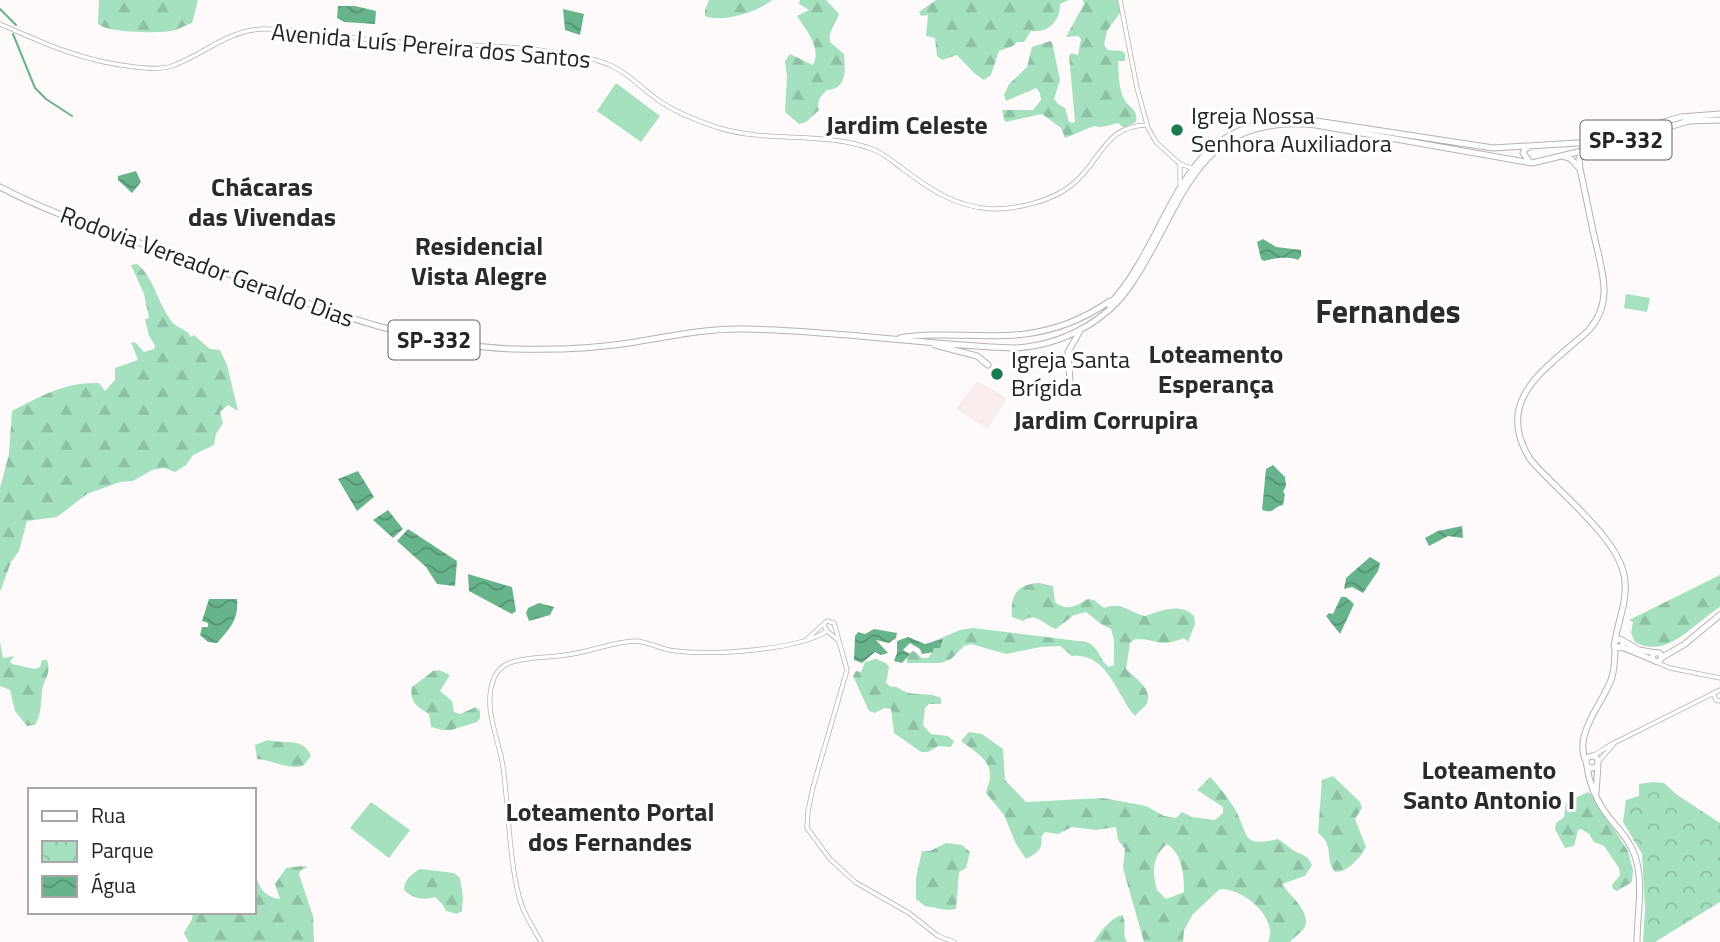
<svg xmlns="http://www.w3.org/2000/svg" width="1720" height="942" font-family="'Titillium Web',sans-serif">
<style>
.built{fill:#f9eced}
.forest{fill:url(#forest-firs);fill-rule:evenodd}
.park{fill:url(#park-crowns)}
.pitch{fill:#a5e0bf}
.water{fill:url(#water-waves)}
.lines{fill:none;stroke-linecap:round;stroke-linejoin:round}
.stream{stroke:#67b48c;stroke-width:2}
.minor-casing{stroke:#b8b1b1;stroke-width:5}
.major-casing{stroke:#b8b1b1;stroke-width:7}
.minor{stroke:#fff;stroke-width:3.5}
.major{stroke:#fff;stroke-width:5}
.poi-dot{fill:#1a7b53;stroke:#fff;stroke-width:2.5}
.labels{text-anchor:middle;stroke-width:6;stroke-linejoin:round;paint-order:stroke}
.shield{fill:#fff;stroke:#666565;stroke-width:2}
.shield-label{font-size:23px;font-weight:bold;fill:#252323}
.street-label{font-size:24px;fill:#252323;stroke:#fff}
.poi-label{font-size:24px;fill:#252323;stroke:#fff;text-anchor:start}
.neighbourhood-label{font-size:26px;font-weight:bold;fill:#2f2a2a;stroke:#fff}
.district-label{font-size:32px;font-weight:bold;fill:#2f2a2a;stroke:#fff}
</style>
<defs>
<pattern id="forest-firs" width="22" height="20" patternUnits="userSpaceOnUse" patternTransform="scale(1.75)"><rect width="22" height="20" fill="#a5e0bf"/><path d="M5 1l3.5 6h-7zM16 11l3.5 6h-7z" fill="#8ec0a4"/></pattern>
<pattern id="park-crowns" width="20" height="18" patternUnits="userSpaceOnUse" patternTransform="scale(1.75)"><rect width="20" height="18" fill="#a5e0bf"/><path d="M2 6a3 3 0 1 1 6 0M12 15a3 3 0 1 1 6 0" fill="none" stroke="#8ec0a4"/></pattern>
<pattern id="water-waves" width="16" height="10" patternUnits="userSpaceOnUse" patternTransform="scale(1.75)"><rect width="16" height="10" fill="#67b48c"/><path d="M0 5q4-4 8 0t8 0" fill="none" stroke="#559272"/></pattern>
</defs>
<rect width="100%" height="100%" fill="#fefafa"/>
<path class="built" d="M977 381 1007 398 988 429 956 409Z"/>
<path class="forest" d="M99 0H198L192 23C186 25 181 28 176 30 161 34 109 33 98 24Z
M709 0H772C758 12 722 23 705 16V10Z
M800 0H826L839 14C835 25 828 30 830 42L844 54C845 69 848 89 827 90 821 96 816 101 819 110L806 122 799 124 785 112 787 77 785 61 790 54 813 65C822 48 806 30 797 16L809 10 799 4Z
M936 0H1069L1060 4C1060 21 1049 33 1031 31L1024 42H1017L1013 46 999 51 991 75 984 80 975 74 957 55 942 60 937 56 935 38 926 36 928 15 921 16 919 12Z
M1083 0H1121L1122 10 1107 31 1104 45 1108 50 1122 51 1125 54V61H1118C1119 74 1118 84 1123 97 1127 107 1139 109 1136 122L1124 128 1118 123 1101 127 1094 126 1065 138 1061 128 1042 114 1006 122 1004 120 1002 110H1033L1041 100 1040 93 1036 88 1006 101 1004 95 1009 84 1027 67 1032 47 1050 41 1052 42 1060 80 1054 99 1058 104 1065 108 1069 122 1073 123 1075 121 1069 56 1071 53 1078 55 1081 39 1078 36 1066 37 1084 4Z
M137 264C154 277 158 305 173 323 179 329 187 329 191 337L194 335 210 349 220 350 227 365 238 411 228 405 220 412 223 423 216 434 214 445 193 455 186 465 175 472 164 468 152 470 133 481 120 482 87 494 57 517 27 521 19 551 11 562 0 592V488L9 454 12 411C41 396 65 382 99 383L105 391 115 380V368L138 360 131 342 136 343 144 352 154 349 155 345 149 336 145 319 149 318 144 294 131 265Z
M1720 575V607C1694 623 1667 660 1635 642L1631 633 1633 622 1629 620Z
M1039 583 1053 586 1055 602C1067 612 1076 606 1088 599L1094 600 1104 608C1121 601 1129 612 1145 616 1161 611 1181 602 1194 616L1195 624 1188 642 1184 638C1159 648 1158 639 1135 639L1130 643 1126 669C1134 677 1153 689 1147 703 1145 707 1138 712 1135 716 1116 694 1107 652 1072 656L1060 646 1040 647 1006 654 971 644 964 646 951 659 941 663H907C906 656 907 653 914 651L922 658H928L934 649 930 647 932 642 960 630 973 628 1086 642C1099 646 1099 660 1109 667L1114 665V640L1111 629 1101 624 1086 612 1074 615 1056 629C1044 625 1035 611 1023 621L1012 617C1010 594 1018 584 1039 583Z
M0 642 3 658 14 656 10 662 12 664 35 669 40 667 42 660H47C52 675 43 679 42 692 41 703 41 715 35 725L27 726 15 711 10 690 0 686Z
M876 659 886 663 889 667 886 683 891 687C899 686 899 690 906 692 917 696 930 692 941 698V704H929L925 708 923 725 931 734 948 736 954 741 951 747 938 746 928 752H921L894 733 891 709 884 708 875 713 869 711 853 676 856 671 861 672 865 662Z
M439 670 450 675 440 691 452 701 454 712 460 714 476 707 480 711V718L477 722 451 730H442L431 727 429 714C417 707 409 702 412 687L433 671Z
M969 732 982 734 1003 749 1005 780 1026 802 1103 798 1146 806 1164 816 1176 818 1182 812 1192 817 1215 820 1223 813V807L1197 790 1210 777C1219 786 1228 798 1235 809 1249 835 1241 848 1278 839 1283 842 1288 847 1293 850 1303 856 1307 854 1312 865L1305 876 1282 884C1289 895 1315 915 1303 930 1299 934 1294 937 1290 942H1268C1279 918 1243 888 1220 889L1193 914 1184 930 1183 942H1144L1123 868 1125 849 1118 840 1116 827 1096 830 1072 827 1058 834 1045 832 1041 837C1044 849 1036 854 1026 859L1016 844 1004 815 986 793C987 787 990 782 990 776 991 759 972 750 961 741ZM1167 844C1181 853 1184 872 1184 888V892L1166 899 1157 890C1152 873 1152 856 1167 844Z
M268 740C284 745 303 736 311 756L303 766C286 770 274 760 257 759L255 745Z
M1333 776 1360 802 1362 808 1355 819 1366 847C1360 858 1348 872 1335 872 1324 858 1335 846 1318 833L1322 780Z
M1588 792 1592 795 1628 851 1633 870 1632 882 1617 891 1613 889 1612 885 1620 875 1619 868 1604 846 1594 842 1589 834 1581 829 1578 830 1574 846 1565 848 1555 829 1556 823 1564 817 1566 802Z
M946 843 962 845 970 852 966 868 959 872 956 909 947 910 925 906 916 899V878L922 851H930Z
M302 866 308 867 301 870 299 874 313 916 314 942H189L184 933 192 919 193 912H254V873C261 888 262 896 280 899L275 884 286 868Z
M420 869 454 873 460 878 463 897 462 911 457 914 446 911 443 905 435 897C423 901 412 898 404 890 404 879 412 874 420 869Z
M1122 915C1128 924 1121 933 1127 942H1094C1101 931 1109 919 1122 915Z"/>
<path class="park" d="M1653 782 1664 783 1676 794 1720 823V902L1655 942H1643L1645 909 1642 854 1623 822 1626 800 1639 796V784Z"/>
<path class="pitch" d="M616 83 660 116 641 142 597 111Z
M1626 294 1650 298 1647 312 1624 308Z
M371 802 410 830 389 858 350 828Z"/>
<path class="water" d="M338 6H355L376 11 375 24 344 22 337 18Z
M563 9 584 14 580 35 565 30Z
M136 171 141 182 132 193 118 180V176Z
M1263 239 1276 247 1301 250V256L1298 260C1290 256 1273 258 1264 261L1261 259 1257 242Z
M1273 465 1285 477 1286 486 1283 492 1285 494 1283 505C1272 507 1276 514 1262 510L1266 469Z
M358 471 374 497 357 511 338 479Z
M388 510 403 529 393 538 373 520Z
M1462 526 1463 538 1448 536 1429 546 1425 538 1438 531Z
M408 529 457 561 455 586 437 584 426 567 397 541Z
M1370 557 1380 563 1378 571 1363 593 1352 587 1344 589 1346 578Z
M468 574 512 587 516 611 512 614 469 591Z
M1341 597H1346L1354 604 1340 634 1326 616 1329 613 1333 614Z
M209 599H237C239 619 230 629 217 643L208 642 200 635 202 627H208V623L202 621Z
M539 603 554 607 550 615 529 621 526 613 528 608Z
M874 629 897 633 896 638 889 643 876 640 888 653 881 655 875 652 862 663 854 660 855 636 858 632 865 634Z
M908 637 925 644 943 639 940 648H934L933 652 922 654 920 649 910 643 903 650 910 654 902 663 894 661 897 653V641Z"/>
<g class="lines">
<path class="stream" d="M0 9 16 25
M13 34 35 88 46 99 72 116"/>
<g class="minor-casing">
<path id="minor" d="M1120 0 1137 88 1148 128 1156 142 1180 164 1192 168
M0 24C45 44 85 62 135 67 147 68 160 70 172 66 203 55 228 30 263 29 300 28 337 37 374 40 437 46 502 43 565 54 579 56 594 58 607 64 626 71 641 88 658 100 676 113 698 121 719 128 769 143 823 131 872 149 884 153 893 162 903 169 931 190 956 207 992 209 1018 209 1053 201 1073 184 1102 160 1104 126 1147 125
M1180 164V184
M824 625 827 631 839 641
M808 638 827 621 834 623 847 670 813 787 808 811 807 828 830 859 855 882 909 913 938 936 954 942
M1656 662 1670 668 1720 678
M1713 693 1716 700 1720 701
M1593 756 1610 745 1720 690
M1598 762 1613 745
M541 942C535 931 528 920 523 909 509 872 509 808 503 767 499 738 482 708 494 678 497 671 502 666 509 663 527 656 552 658 572 654 592 651 614 642 634 641 648 641 662 650 676 651 713 655 796 651 827 631"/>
</g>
<g class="major-casing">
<path id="major" d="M1529 147 1525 149 1523 153 1530 162
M1583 152 1579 159 1580 169C1585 191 1589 213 1594 235 1601 269 1615 300 1589 330 1549 367 1492 398 1530 459 1556 491 1623 540 1625 582 1627 601 1618 622 1615 641
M1562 156 1571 159 1579 168
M0 187C63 220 131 239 198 263 301 300 401 345 513 349 551 350 591 349 629 343 668 337 705 328 744 329 834 330 924 345 1014 348 1060 346 1107 322 1132 283 1185 204 1194 112 1316 125L1532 163 1611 144 1689 121 1720 120
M1109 305C1179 229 1173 112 1310 120L1493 148 1594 142 1681 117 1720 114
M900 338C941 331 983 339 1025 334 1057 330 1084 319 1110 301
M935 345 977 356 988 365
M1070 381 1068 352 1081 329
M1623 643 1621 648 1614 646 1615 641 1620 639 1639 650 1656 653
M1622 647 1653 660
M1652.5 657a4.5 4.5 0 1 1 9 0a4.5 4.5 0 1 1-9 0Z
M1661 658 1685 644 1720 615
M1586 762a6 6 0 1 1 12 0a6 6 0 1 1-12 0Z
M1586 761C1573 735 1602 704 1611 680 1615 670 1615 658 1615 647
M1587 766C1589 783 1597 802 1608 816 1617 828 1630 840 1635 856 1644 883 1637 914 1637 942
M1596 793 1598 765"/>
</g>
<use href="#minor" class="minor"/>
<use href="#major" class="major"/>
</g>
<g class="poi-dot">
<circle cx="1177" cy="130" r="7"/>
<circle cx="997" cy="374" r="7"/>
</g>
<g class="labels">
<g class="shield">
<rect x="1580.5" y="120.5" width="91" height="39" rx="5"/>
<rect x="388.5" y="320.5" width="91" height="39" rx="5"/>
</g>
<g class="shield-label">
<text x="1626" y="148">SP-332</text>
<text x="434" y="348">SP-332</text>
</g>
<g class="street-label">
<text transform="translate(431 46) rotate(5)" y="8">Avenida Luís Pereira dos Santos</text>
<text transform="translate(207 267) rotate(20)" y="8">Rodovia Vereador Geraldo Dias</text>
</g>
<g class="poi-label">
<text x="1191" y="124">Igreja Nossa<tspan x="1191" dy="28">Senhora Auxiliadora</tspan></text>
<text x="1011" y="368">Igreja Santa<tspan x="1011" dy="28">Brígida</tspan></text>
</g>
<g class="neighbourhood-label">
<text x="907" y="134">Jardim Celeste</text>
<text x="262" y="196">Chácaras<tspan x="262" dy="30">das Vivendas</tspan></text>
<text x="479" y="255">Residencial<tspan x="479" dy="30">Vista Alegre</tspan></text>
<text x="1216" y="363">Loteamento<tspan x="1216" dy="30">Esperança</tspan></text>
<text x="1106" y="429">Jardim Corrupira</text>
<text x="1489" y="779">Loteamento<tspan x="1489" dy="30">Santo Antonio I</tspan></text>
<text x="610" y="821">Loteamento Portal<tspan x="610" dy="30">dos Fernandes</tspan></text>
</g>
<g class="district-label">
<text x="1388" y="323">Fernandes</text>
</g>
</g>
<rect x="28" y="788" width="228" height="126" fill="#ffffff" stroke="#a8a7a7" stroke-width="2"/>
<rect x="42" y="811" width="35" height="10" fill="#ffffff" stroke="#a8a7a7" stroke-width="2"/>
<text x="91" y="823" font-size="21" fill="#252323">Rua</text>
<rect x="42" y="841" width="35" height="21" fill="url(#park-crowns)" stroke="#a8a7a7" stroke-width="2"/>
<text x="91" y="858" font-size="21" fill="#252323">Parque</text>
<rect x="42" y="876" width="35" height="21" fill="url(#water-waves)" stroke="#a8a7a7" stroke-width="2"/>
<text x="91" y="893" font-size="21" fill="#252323">Água</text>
</svg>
